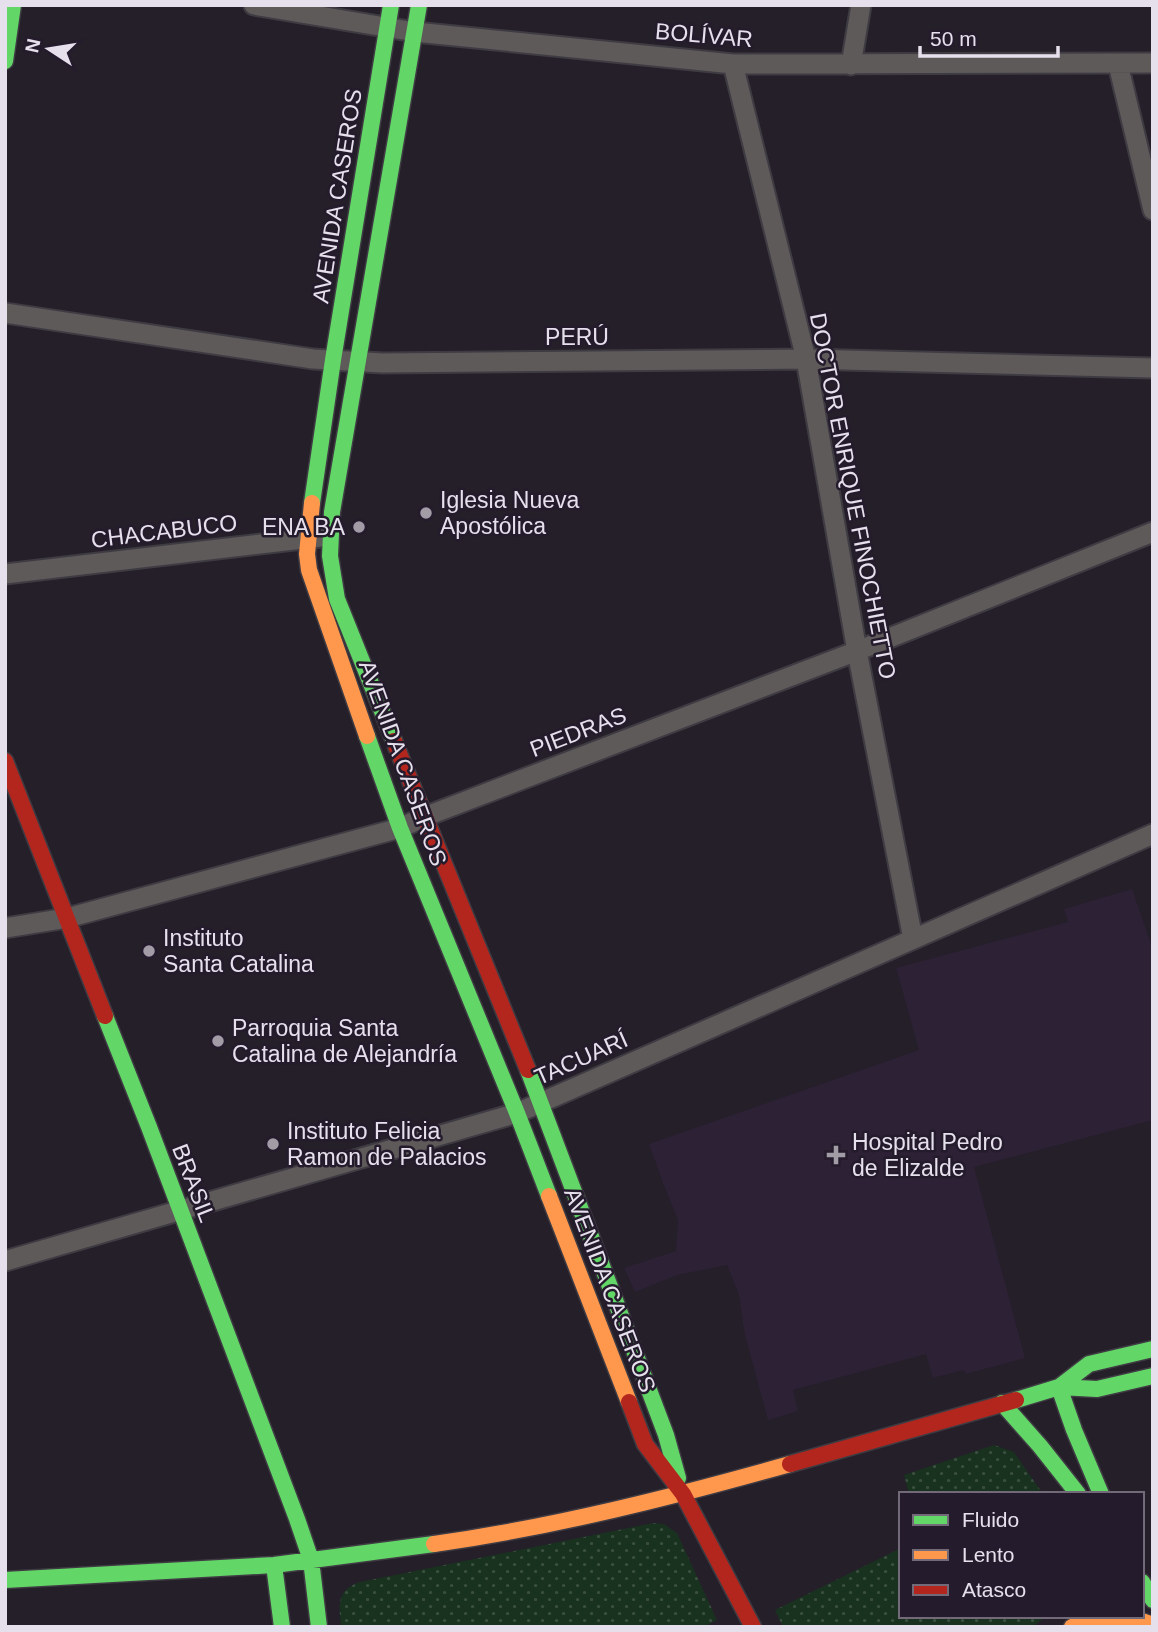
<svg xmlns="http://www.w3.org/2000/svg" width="1158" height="1632" font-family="Helvetica,sans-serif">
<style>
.built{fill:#2d2136}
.park{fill:url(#park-dots)}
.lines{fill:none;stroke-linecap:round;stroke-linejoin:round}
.street-casing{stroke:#3f3b43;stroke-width:23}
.fast-casing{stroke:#3f3b43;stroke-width:19}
.slow-casing{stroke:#3f3b43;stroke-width:19}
.jam-casing{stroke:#3f3b43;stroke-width:19}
.street{stroke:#5e5a5a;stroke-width:19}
.fast{stroke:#63d668;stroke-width:16}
.slow{stroke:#ff974d;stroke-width:16}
.jam{stroke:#b3261e;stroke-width:16}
.poi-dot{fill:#a29ca7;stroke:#241b2c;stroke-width:2.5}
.labels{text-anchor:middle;stroke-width:5;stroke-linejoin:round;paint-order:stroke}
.street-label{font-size:23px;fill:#e6e0ec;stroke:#241b2c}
.poi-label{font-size:23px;fill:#e6e0ec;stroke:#241b2c;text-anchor:start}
</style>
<defs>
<pattern id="park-dots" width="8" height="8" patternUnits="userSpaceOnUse" patternTransform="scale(1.75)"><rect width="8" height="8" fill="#19311f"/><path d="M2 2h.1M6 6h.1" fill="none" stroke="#3a4f40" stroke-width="1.8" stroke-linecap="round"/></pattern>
</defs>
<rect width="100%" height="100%" fill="#241f28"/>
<path class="built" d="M1132 889 1153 950V1120L974 1167 1025 1358 966 1374 963 1370 933 1378 926 1354 793 1390 798 1411 768 1420 745 1335 739 1295 727 1265 677 1275 635 1292 624 1268 676 1251 678 1220 663 1183 649 1144 919 1050 896 968 1068 922 1064 909Z"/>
<path class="park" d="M994 1445 1014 1452 1043 1494H909L904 1475Z
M653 1523 664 1524 677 1533 717 1620 703 1627H341C339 1605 336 1590 360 1582Z
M901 1548V1616H1047L1032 1627H783L775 1610Z"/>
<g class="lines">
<g class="street-casing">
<path id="street" d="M254 5 415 32 733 64 1153 63
M733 64 806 359 857 651 913 939
M1118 64 1153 210
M851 65 861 5
M5 313 313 359 383 363 806 359 1153 368
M5 574 320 537
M5 928 67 918 400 828 424 817 857 651 1153 532
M5 1261 517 1113 1153 834"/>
</g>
<g class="fast-casing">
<path id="fast" d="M5 61 13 5
M312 503 333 360 391 5
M367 736 400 828 517 1113 549 1196
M394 741 337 599 330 556 332 512 419 5
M105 1016 149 1127 297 1519 311 1560 319 1627
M528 1070 666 1435 678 1478
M1059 1387 1074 1430 1101 1494
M1059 1387 1089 1364 1153 1349
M1016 1400 1059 1387 1097 1389 1153 1376
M1002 1403 1040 1446 1078 1494
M274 1565 282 1627
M5 1580 274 1565 434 1544
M1142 1582 1153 1600"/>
</g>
<g class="slow-casing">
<path id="slow" d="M312 503 307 554 309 570 367 736
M549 1196 629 1402
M434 1544C554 1527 673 1497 790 1464
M1072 1627C1099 1614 1126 1614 1153 1625"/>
</g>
<g class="jam-casing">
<path id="jam" d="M394 741 528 1070
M5 761 105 1016
M629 1402 645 1444 683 1494 753 1627
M790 1464 1016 1400"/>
</g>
<use href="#street" class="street"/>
<use href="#fast" class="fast"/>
<use href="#slow" class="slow"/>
<use href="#jam" class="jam"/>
</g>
<g class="poi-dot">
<circle cx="426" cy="513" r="7"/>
<circle cx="359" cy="527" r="7"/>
<circle cx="149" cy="951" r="7"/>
<circle cx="218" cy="1041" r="7"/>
<circle cx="273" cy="1144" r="7"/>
<path d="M832.5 1144.5h7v7h7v7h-7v7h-7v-7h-7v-7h7z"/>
</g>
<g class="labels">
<g class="street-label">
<text transform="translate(704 35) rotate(5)" y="8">BOLÍVAR</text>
<text transform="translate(337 196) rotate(-81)" y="8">AVENIDA CASEROS</text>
<text x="577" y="345">PERÚ</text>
<text transform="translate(853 496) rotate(79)" y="8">DOCTOR ENRIQUE FINOCHIETTO</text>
<text transform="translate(164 531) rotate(-7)" y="8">CHACABUCO</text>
<text transform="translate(578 732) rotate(-21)" y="8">PIEDRAS</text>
<text transform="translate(403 763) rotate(70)" y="8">AVENIDA CASEROS</text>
<text transform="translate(581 1058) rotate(-24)" y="8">TACUARÍ</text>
<text transform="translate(194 1183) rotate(69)" y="8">BRASIL</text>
<text transform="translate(610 1290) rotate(69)" y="8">AVENIDA CASEROS</text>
</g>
<g class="poi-label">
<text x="440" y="508">Iglesia Nueva<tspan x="440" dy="26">Apostólica</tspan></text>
<text x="345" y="535" text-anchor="end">ENA BA</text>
<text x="163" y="946">Instituto<tspan x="163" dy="26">Santa Catalina</tspan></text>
<text x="232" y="1036">Parroquia Santa<tspan x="232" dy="26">Catalina de Alejandría</tspan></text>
<text x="287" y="1139">Instituto Felicia<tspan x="287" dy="26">Ramon de Palacios</tspan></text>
<text x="852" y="1150">Hospital Pedro<tspan x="852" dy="26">de Elizalde</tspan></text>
</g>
</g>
<rect width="1158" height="1632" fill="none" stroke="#e6e0ec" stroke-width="14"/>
<rect x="899" y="1492" width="245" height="126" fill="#241b2c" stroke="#726a79" stroke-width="2"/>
<rect x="913" y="1515" width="35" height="10" fill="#63d668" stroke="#726a79" stroke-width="2"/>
<text x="962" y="1527" font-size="21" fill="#e6e0ec">Fluido</text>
<rect x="913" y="1550" width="35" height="10" fill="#ff974d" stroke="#726a79" stroke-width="2"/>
<text x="962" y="1562" font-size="21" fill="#e6e0ec">Lento</text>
<rect x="913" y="1585" width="35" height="10" fill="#b3261e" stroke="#726a79" stroke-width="2"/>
<text x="962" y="1597" font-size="21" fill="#e6e0ec">Atasco</text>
<g transform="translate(49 49) rotate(282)" stroke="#241b2c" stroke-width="5" paint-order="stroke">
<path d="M0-5L12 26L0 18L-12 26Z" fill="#e6e0ec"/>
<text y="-10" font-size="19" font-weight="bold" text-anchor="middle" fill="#e6e0ec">N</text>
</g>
<path d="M920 46v10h138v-10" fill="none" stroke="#e6e0ec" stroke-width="3.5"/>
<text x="930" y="46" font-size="21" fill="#e6e0ec" stroke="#241b2c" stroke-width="5" paint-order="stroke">50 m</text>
</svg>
